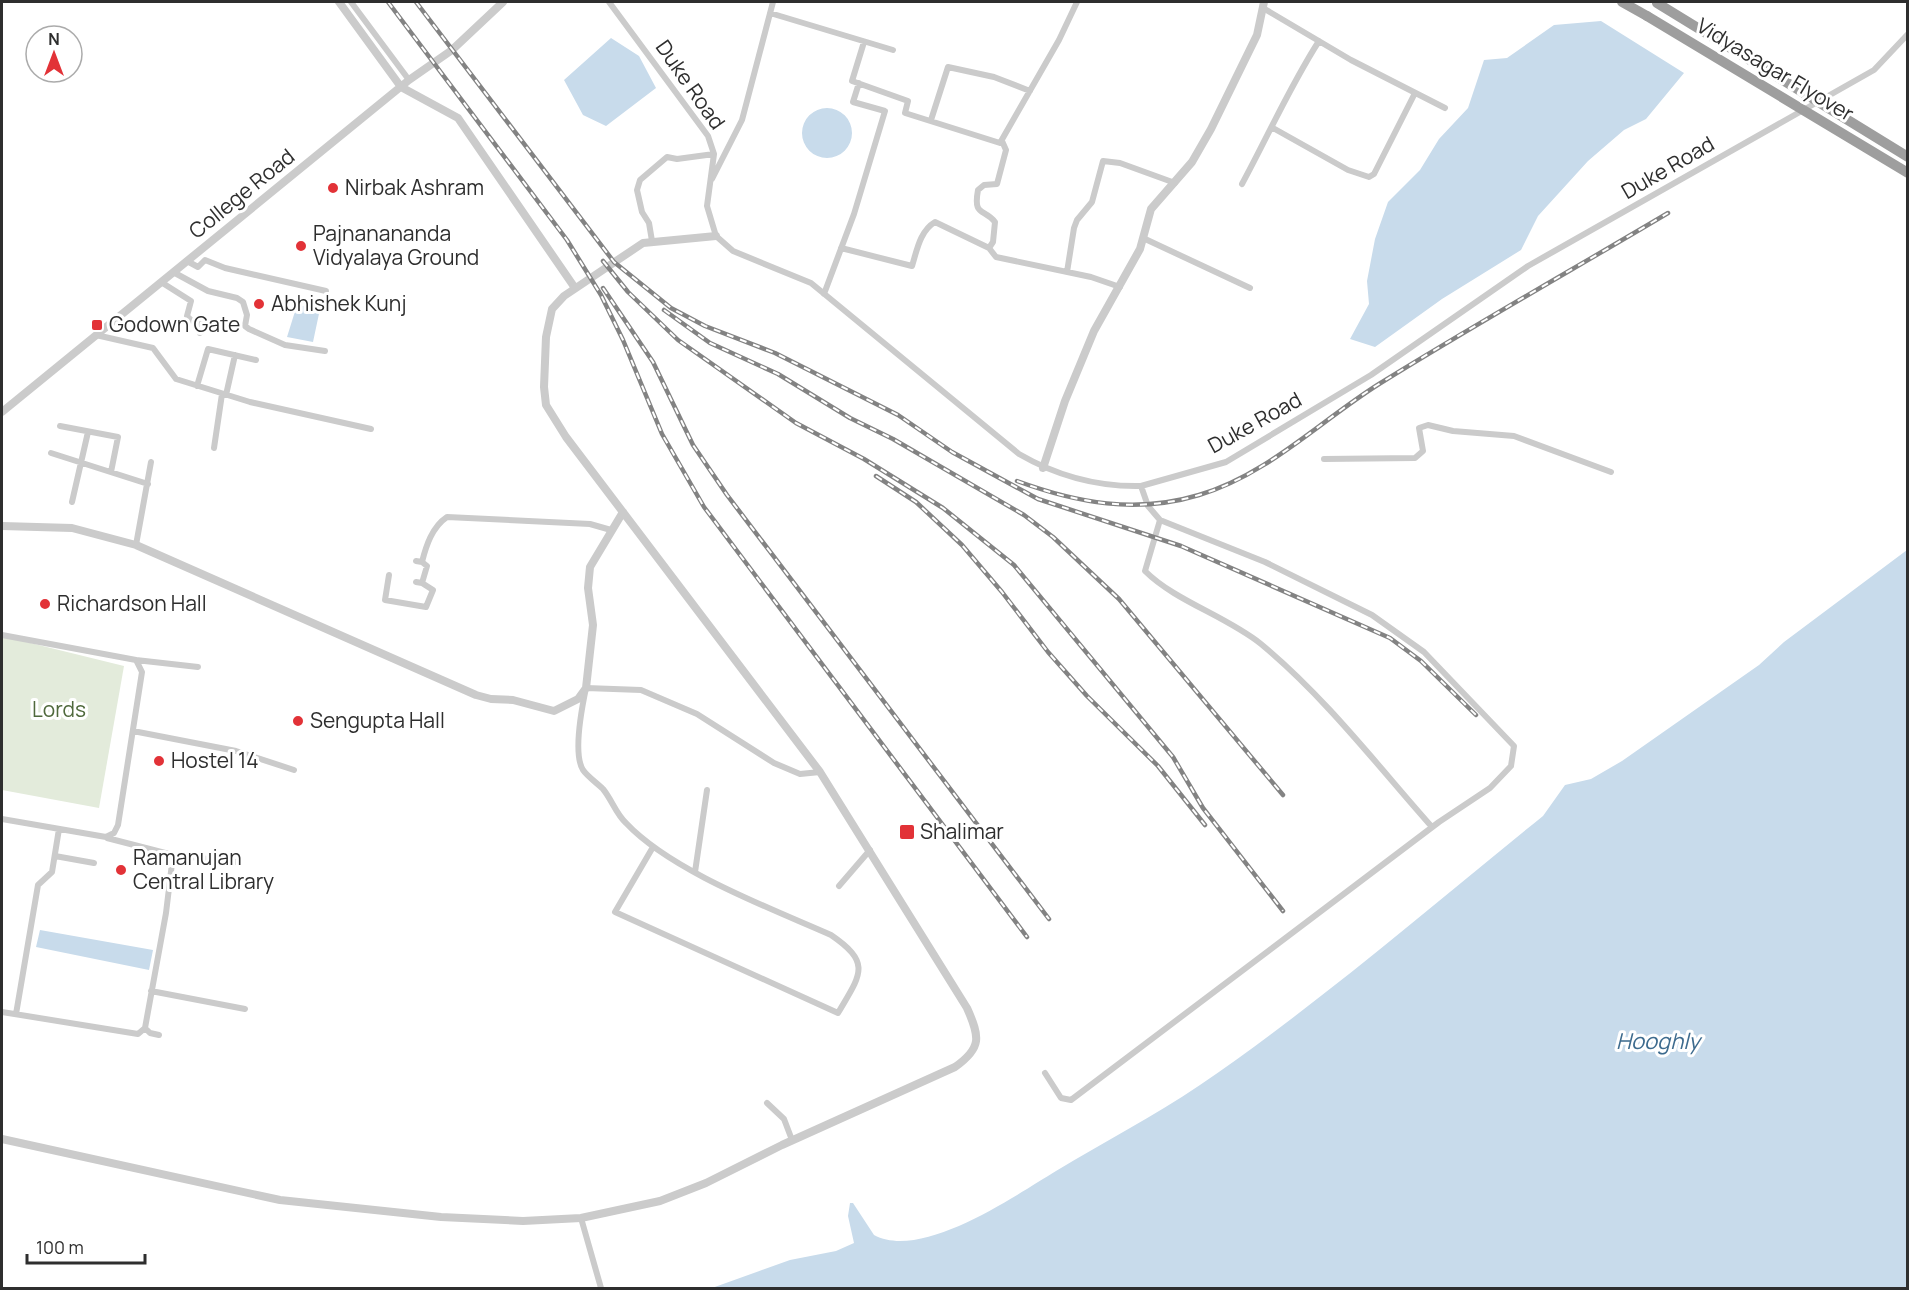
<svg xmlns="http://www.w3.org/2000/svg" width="1909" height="1290" font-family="Manrope,sans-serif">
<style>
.green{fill:#e3ebdb}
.water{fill:#c8dbeb}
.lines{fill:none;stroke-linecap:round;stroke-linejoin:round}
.minor{stroke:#cbcbcb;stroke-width:6}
.tertiary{stroke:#cbcbcb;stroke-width:8}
.trunk{stroke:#9e9e9e;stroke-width:10}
.rail-casing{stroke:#838383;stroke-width:4.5}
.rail{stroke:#fff;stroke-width:2;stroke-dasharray:7;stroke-linecap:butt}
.trunk-bridge{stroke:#9e9e9e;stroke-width:10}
.poi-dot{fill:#e23237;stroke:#fff;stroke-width:2}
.labels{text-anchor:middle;stroke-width:6;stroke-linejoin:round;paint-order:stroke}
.street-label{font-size:21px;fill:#2e2e2e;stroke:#fff}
.poi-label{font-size:21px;fill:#2e2e2e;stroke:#fff;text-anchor:start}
.park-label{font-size:21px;fill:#4f693c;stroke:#fff}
.water-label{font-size:22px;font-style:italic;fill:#3d6b8e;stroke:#fff}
</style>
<rect width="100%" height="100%" fill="#fff"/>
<path class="green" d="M2 636 124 666 99 808 2 790Z"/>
<path class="water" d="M1601 21 1684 73 1646 119 1624 130 1588 161 1538 216 1521 250 1442 299 1375 347 1350 339 1369 304 1367 281 1375 239 1388 202 1420 170 1439 139 1468 108 1484 60 1507 58 1554 25Z
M611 38 639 56 656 88 606 126 583 115 564 80Z
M802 133a25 25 0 1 1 50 0a25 25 0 1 1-50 0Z
M297 305 320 309 313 342 287 337Z
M1907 550V1288H712L790 1260 836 1251 854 1243 848 1216 850 1203H853L874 1235C922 1261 1016 1195 1056 1171 1104 1142 1154 1116 1200 1085 1320 1003 1430 907 1543 816L1565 785 1591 779 1622 761 1759 665 1784 642Z
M40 930 153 950 149 970 36 947Z"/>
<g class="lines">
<path class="minor" d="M351 2 409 80
M609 2 708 136 714 154 707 206 716 236 733 251 811 283 1019 454C1057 476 1097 487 1141 486L1226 462 1371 375 1528 266 1874 70 1908 34
M1263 8 1351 60 1445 108
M770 13 893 50
M864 42 852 81 908 101 905 113 1000 143 1059 40 1077 2
M931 120 948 67 994 77 1030 91
M1273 128 1348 170 1369 177 1374 174 1415 93
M712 179 742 120 773 2
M1242 184C1268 136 1290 86 1319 41
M1143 238 1250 288
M652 241 649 223 642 212 637 190 640 180 667 157 677 159 714 154
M841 248 912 266C917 250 920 231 935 222L989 248 996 257 1091 277 1120 287
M989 248 993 242 995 222C984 208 973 217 978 190L984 185 997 184 1006 150 1002 141
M187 261 198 267 205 260 225 268 326 291
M173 272 208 291 237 298 243 302 247 315 245 326 249 329 285 345 325 351
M1067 272 1074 228 1077 220 1092 202 1103 161 1120 163 1175 183
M161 282 191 301 187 316 192 321 201 324 200 333
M824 294 854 214 885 111 853 102 859 83
M96 335 153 348 176 379 250 402 371 429
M197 386 208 349 256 360
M226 395 235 355
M60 426 118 437 111 472
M214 448 222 394
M51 453 148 484
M1324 459 1415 458 1423 451 1419 428 1428 425 1453 431 1514 436 1611 472
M72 502 88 432
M1160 520 1145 571C1175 601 1226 616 1261 644 1325 697 1377 765 1432 827
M136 545 151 462
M416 561 422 562C426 546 432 527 447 517L590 524 611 530
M389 575 385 600 426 607 433 590 422 583
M416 582 422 583 427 566 422 562
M2 635 136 660 142 672 118 825 114 833 106 837 2 819
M136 660 198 667
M133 731 236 751 294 770
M107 838 173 855 166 913 145 1028 150 1033 159 1035
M653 847 615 912 838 1013C861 974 872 963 831 935 770 908 671 871 626 823 616 814 612 800 603 789 597 783 588 777 583 770 573 754 582 707 586 688L641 690 697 714 774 763 800 774 820 772
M173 855 236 862
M55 856 94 863
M695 872 707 790
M839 886 870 850
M151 991 245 1009
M2 1012 138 1034 145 1028
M16 1014 38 885 52 872 59 829
M1045 1073 1061 1098 1071 1100 1439 822 1490 788 1511 766 1514 746 1424 652 1372 615 1265 562 1160 520 1148 506 1141 486
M767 1103 784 1119 792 1140
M581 1218 601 1288"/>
<path class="tertiary" d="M339 2 401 87 458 118 575 288
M2 412 409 80 452 50 503 2
M1043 468 1065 401 1094 331 1140 249 1151 209 1192 162 1211 129 1257 35 1264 2
M2 526 72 528 136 545 476 695 491 699 513 700 554 711 578 699 586 688 593 625 588 588 590 567 623 512
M2 1139 280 1200 441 1217 523 1221 581 1218 660 1201 706 1183 782 1145 955 1067C982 1048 980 1037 967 1008L820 772 566 437 546 405 544 387 546 337 552 309 564 296 643 243 716 236"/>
<path class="trunk" d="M1622 2 1647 16"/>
<g class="rail-casing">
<path id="rail" d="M388 2 567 240 601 295 623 340 662 434 704 507 1027 937
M416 2 614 262 671 308 705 326 775 353 898 415 952 452 1038 499 1181 546 1390 638 1421 661 1476 715
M603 261 628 292 678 340 796 423 864 459 943 508 1014 565 1173 757 1203 808 1283 911
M603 288 653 362 693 445 727 495 1049 919
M664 310 710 343 778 374 850 418 893 439 1024 515 1053 537 1119 599 1283 795
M876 476 916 502 962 545 1002 592 1048 652 1087 696 1158 766 1205 825
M1017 481C1077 503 1136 514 1199 495 1267 475 1320 421 1379 384 1474 325 1572 270 1668 213"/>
</g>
<use href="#rail" class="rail"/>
<path class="trunk-bridge" d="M1657 3 1908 157
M1647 16 1908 173"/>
</g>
<g class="poi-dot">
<circle cx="333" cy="188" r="6"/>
<circle cx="301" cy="246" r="6"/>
<circle cx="259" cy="304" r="6"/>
<rect x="91" y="319" width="12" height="12" rx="3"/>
<circle cx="45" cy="604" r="6"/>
<circle cx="298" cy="721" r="6"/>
<circle cx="159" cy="761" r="6"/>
<rect x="899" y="824" width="16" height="16" rx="3"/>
<circle cx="121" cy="870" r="6"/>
</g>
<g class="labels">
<g class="street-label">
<text transform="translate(1775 70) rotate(31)" y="7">Vidyasagar Flyover</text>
<text transform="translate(690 85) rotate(55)" y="7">Duke Road</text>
<text transform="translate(1668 168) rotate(-30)" y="7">Duke Road</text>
<text transform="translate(242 194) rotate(-39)" y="7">College Road</text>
<text transform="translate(1255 423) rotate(-29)" y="7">Duke Road</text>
</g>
<g class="poi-label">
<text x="345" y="195">Nirbak Ashram</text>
<text x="313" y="241">Pajnanananda<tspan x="313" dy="24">Vidyalaya Ground</tspan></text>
<text x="271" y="311">Abhishek Kunj</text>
<text x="109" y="332">Godown Gate</text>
<text x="57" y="611">Richardson Hall</text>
<text x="310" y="728">Sengupta Hall</text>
<text x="171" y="768">Hostel 14</text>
<text x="920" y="839">Shalimar</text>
<text x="133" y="865">Ramanujan<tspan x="133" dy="24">Central Library</tspan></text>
</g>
<g class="park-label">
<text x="59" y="717">Lords</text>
</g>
<g class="water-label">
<text x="1658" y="1049">Hooghly</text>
</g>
</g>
<rect width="1909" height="1290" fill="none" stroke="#2e2e2e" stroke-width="6"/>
<g transform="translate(54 54)"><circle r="28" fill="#ffffff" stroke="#ababab" stroke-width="1.5"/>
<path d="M0-4.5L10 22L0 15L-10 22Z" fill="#e23237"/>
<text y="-9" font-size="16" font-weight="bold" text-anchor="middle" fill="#2e2e2e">N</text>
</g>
<path d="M27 1254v9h118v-9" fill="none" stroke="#2e2e2e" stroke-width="3"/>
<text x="36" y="1254" font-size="18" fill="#2e2e2e" stroke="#ffffff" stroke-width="4.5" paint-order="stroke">100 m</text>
</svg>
